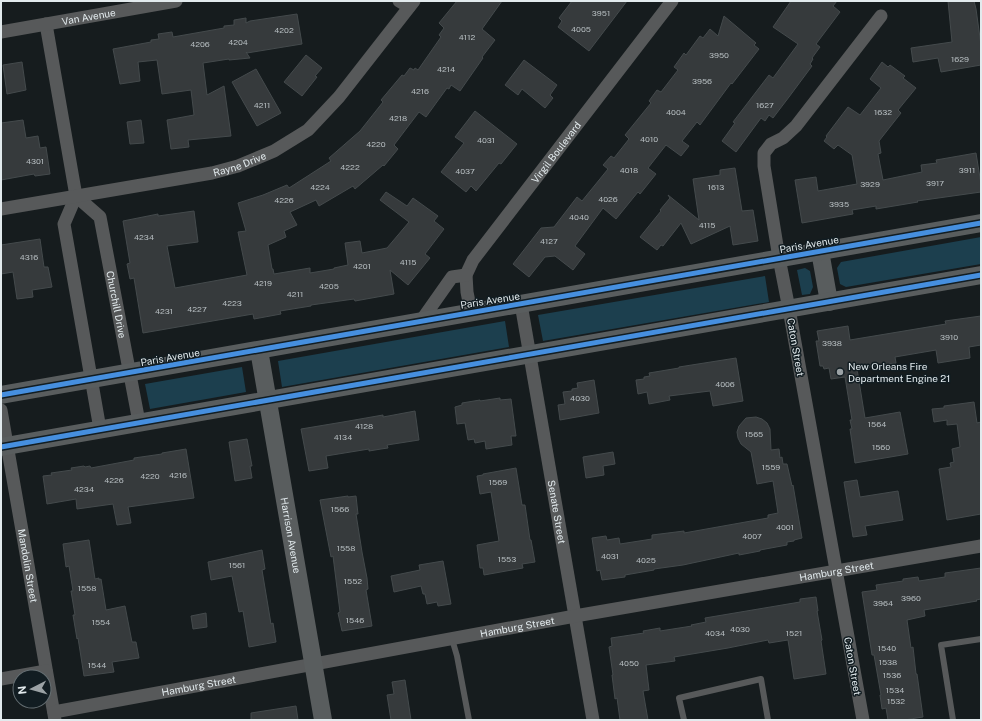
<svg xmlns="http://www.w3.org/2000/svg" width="982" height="721" font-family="'Public Sans',sans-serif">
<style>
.green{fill:#1c3f4e}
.building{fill:#363a3c;stroke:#444a4c}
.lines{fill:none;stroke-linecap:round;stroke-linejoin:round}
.lane{stroke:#57595a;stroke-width:6}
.street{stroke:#57595a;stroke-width:13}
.secondary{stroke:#595d5e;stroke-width:18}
.cycleway-casing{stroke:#121d22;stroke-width:8}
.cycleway{stroke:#468fdf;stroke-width:5}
.poi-dot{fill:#9ba2a5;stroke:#121d22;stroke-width:1.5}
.labels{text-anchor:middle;stroke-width:3;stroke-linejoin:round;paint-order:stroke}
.number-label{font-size:8px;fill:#b7bec1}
.street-label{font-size:10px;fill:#e2eaed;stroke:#121d22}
.poi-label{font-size:10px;fill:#e2eaed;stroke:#121d22;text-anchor:start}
</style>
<rect width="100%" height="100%" fill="#161c1e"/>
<path class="green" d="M981 237V264L846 287 840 284 837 268 841 262Z
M805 268 810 271 813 287 810 294 802 295 797 270Z
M765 276 769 302 543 341 538 315Z
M505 321 509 347 282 387 278 361Z
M242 367 246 392 150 409 145 384Z"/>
<path class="building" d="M457 1H502L482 29 495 40 482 57 483 58 460 91 451 85 449 89 447 88 426 117 419 112 394 145 398 149 384 166 383 165 355 189 353 186 319 206 316 200 290 212 297 225 284 231 286 237 268 245 272 269H273L274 274 310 268V273L334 269V268L348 265 345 243 360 241 362 253 387 248 409 222 380 200 386 192 407 206 413 198 438 216 434 221 444 229 425 254 430 258 408 285 390 270 394 294 355 301 354 299 311 305V306L280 311 281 314 254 319 253 314 143 333 134 278 130 279 127 264 130 263 123 221 158 214V216L194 211 198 242 167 246 175 288 247 275 238 232 246 231 238 203 263 195 287 185 289 188 331 161 329 158 360 131 383 102 381 100 402 75 404 76 410 68 414 70 415 68 418 70 441 37 439 35 444 28 439 23Z
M572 1H627L589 51 558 27 562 21 559 18Z
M791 1H837L833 6 840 12 816 44 820 47 812 58 813 59 810 64 812 66 789 97 773 118 769 115 765 121 761 118 736 152 722 141 735 123 733 122 769 75 773 78 798 44 773 27Z
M948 1H974L976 9 981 45V65L941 72 938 58 913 62 911 48 952 42Z
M297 14 302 44 247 53 246 52 250 58 229 60V59L203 63 207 95 224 86 231 136 188 140 189 147 171 149 167 120 194 115 191 90 162 94 157 60 138 62 140 81 120 84 113 49 151 42V40L159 39 158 34 172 32 173 37 224 28V26L234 25V20L246 18V23L250 21Z
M724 16 756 43 754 45 759 49 732 84 731 83 700 125 697 122 682 141 689 146 681 156 666 145 648 168 656 174 640 194 638 192 616 219 603 208 575 246 585 254 573 270 555 256 545 257 529 277 513 264 541 228 554 227 577 197 582 201 608 169 603 165 611 156 614 158 629 139 625 135 651 103 649 101 657 90 661 92 678 70 674 67 684 53 686 55 700 36 703 38 710 29 718 36Z
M306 55 322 68 315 76 317 77 302 96 284 82Z
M524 60 557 85 550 95 553 98 545 108 522 89 518 95 505 85Z
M22 62 26 90 7 94 3 65Z
M882 62 888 67 890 65 905 76 903 78 916 88 898 110 901 113 879 141 881 153 878 154 883 180 922 172 921 165 937 163 936 160 976 153 981 184V192L917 201 918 202 876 209V206L852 210 853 214 802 223 795 180 816 177 818 191 857 184 852 155 838 145 834 149 824 141 827 137 826 136 848 107 860 115 881 88 870 79Z
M256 69 281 113 257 126 232 82Z
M475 111 517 144 501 164 499 163 476 191 471 186 466 192 441 172 464 143 455 137Z
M23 120 26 138 38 136 40 148 46 147 50 174 35 176 34 174 1 180V123Z
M141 120 144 143 130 144 127 122Z
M735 168 742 211 753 210 758 241 733 245 730 226 691 244 681 223 663 246 661 245 657 250 640 237 661 211 660 210 670 198 668 195 699 220 693 179 720 175V170Z
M40 239 44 267H48L52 287 32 290 33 297 17 299 13 272 1 274V245Z
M981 316V345L969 347 970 358 938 363 936 350 895 357 896 363 857 369 865 418 900 412 908 454 855 463 850 429H852L850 420H852L845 377 831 379 829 368 824 369 823 366H820L816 341H819L817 331 848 326 850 340 946 324 945 321Z
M736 358 743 401 713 406 710 391 669 396 670 400 649 404 647 392 638 394 636 380 644 379V377L650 376 649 373 679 368V367Z
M594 380 599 413 560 420 558 405 565 404 563 392 572 391V389L578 388 577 383Z
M500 398V400L511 399 516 436H511L512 445 486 449 485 441 475 443 474 439 468 440 465 423 457 424 455 407 462 405V403L480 400V401Z
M974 402 977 423 981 422V514L947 520 939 469 951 467 950 463 954 462 952 449 960 447 957 424 947 425V420L934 422 932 409 944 408V406Z
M415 411 419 440 387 445 388 448 381 449 369 451V449L326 456 328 468 309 471 301 429 343 422 383 415V417Z
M756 417 762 419 767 423 770 429 771 450 779 449 780 458 782 457 783 464H787L792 486 793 485 802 538 794 540V541L787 542V545L760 550V551L739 555V553L683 565 654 569V570L625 575V577L602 580 600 570 597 571 592 538 606 536 607 540 619 538 620 544 652 539V535L684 531V533L768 518V515L778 513 773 481 757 484 751 452 741 444 738 438 737 432 739 426 746 418Z
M247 439 252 466H250L252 478 235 481 229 442Z
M186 449 194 498 128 507 131 523 117 525 113 504 77 509 76 499 47 504 43 476 52 475 51 473 72 470 71 468 84 466 85 467 90 466 91 468 134 460V458L162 454V453Z
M613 452 615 464 603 466 604 475 586 478 583 457Z
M516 468 522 505H525L530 540H531L535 562 522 564 523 568 484 575 483 568H480L477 545 499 541 491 492 480 494 477 476 483 475V474Z
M857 480 860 497 898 491 903 520 865 526 867 535 853 537 844 482Z
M348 496V497L356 496 358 514H356L362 552 367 578 368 589 366 590 372 626 342 631 338 613 340 612 333 556 331 557 320 500Z
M89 540 95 579 99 578V580L101 579 106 610 125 606 132 642H136L139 658 112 662 114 672 84 676 78 638 77 639 73 615H75L71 591H73L69 566 66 567 63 544Z
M262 550 265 569 262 570 271 624 273 623 276 642 249 647 243 611 239 612 232 576 211 580 208 562Z
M443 561 451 604 438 606 437 602 427 604 425 594H423L421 586 394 592 391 576 420 570 419 565Z
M981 568V599L976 600 977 601 924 610 925 616 907 620 911 648 913 647 916 674H917L923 717 904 720H888L886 708 882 709 880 695H881L874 655H872L862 592 877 590 876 585 903 581V579L918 577 919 581 945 577V573Z
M816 597 818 611H817L822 640 821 641 826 674 794 679 788 640 769 643 768 640 728 648 674 657 675 661 646 665 649 690 643 691 648 720H620L617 698 615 699 612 675H613L609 647 612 646 611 638 644 633 643 631 660 628V631L692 626 691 625 706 622 705 618 800 602V599Z
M206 613 207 627 193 629 191 616Z
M405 680 411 720H391L387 695 394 694 392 682Z
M296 706 298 720H251V713Z"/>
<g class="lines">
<path class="lane" d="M452 639 457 656 469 720
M684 720 679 698 761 679 768 720
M953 720 941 645 981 639"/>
<g class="street">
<path d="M399 1 409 7"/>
<path d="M46 24 76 196 64 224 100 429"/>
<path id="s1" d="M1 32 176 1"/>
<path id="s2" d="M76 196 100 217 139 422"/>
<path id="s3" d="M1 209 212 173 238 166 274 151 308 130 339 97 414 1"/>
<path id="s4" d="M521 304 593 720"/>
<path id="s5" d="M471 312 467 292 466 275 473 260 672 1"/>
<path d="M421 321 452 277 466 275"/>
<path id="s6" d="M1 410 55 720"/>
<path d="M1 679 46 671"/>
<path id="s7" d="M54 712 575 616 981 546"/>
<path d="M863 720 789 309 779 258 764 166V153L771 144 783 138 796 126 881 16"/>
</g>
<g class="secondary">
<path d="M820 251 829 302"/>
<path id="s8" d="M259 350 323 720"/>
<path d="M1 395 981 223"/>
<path d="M1 447 981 275"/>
</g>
<g class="cycleway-casing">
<path id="cycleway" d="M1 395 981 223
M1 447 981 275"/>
</g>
<use href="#cycleway" class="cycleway"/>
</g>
<circle class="poi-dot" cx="840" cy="372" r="4"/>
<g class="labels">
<g class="number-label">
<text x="601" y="16">3951</text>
<text x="581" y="32">4005</text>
<text x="284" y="33">4202</text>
<text x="467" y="40">4112</text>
<text x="238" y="45">4204</text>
<text x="200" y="47">4206</text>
<text x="719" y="58">3950</text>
<text x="960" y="62">1629</text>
<text x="446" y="72">4214</text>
<text x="702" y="84">3956</text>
<text x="420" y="94">4216</text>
<text x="262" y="108">4211</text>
<text x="765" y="108">1627</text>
<text x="676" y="115">4004</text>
<text x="883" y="115">1632</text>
<text x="398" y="121">4218</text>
<text x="649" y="142">4010</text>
<text x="486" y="143">4031</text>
<text x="376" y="147">4220</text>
<text x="35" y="164">4301</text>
<text x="350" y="170">4222</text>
<text x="629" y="173">4018</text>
<text x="967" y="173">3911</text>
<text x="465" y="174">4037</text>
<text x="935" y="186">3917</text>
<text x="870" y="187">3929</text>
<text x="320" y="190">4224</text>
<text x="716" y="190">1613</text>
<text x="608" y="202">4026</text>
<text x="284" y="203">4226</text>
<text x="839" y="207">3935</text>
<text x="579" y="220">4040</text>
<text x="707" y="228">4115</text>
<text x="144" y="240">4234</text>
<text x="549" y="244">4127</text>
<text x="29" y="260">4316</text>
<text x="408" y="265">4115</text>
<text x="362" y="269">4201</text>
<text x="263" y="286">4219</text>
<text x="329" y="289">4205</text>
<text x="295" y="297">4211</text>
<text x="232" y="306">4223</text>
<text x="197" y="312">4227</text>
<text x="164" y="314">4231</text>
<text x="949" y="340">3910</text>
<text x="832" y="346">3938</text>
<text x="725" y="387">4006</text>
<text x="580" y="401">4030</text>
<text x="877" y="427">1564</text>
<text x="364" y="429">4128</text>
<text x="754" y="437">1565</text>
<text x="343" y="440">4134</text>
<text x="881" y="450">1560</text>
<text x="771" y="470">1559</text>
<text x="178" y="478">4216</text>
<text x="150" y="479">4220</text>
<text x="114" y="483">4226</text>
<text x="498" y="485">1569</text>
<text x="84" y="492">4234</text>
<text x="340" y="512">1566</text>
<text x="785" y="530">4001</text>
<text x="752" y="539">4007</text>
<text x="346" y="551">1558</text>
<text x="610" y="559">4031</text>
<text x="507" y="562">1553</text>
<text x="646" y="563">4025</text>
<text x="237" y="568">1561</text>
<text x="353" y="584">1552</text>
<text x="87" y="591">1558</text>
<text x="911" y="601">3960</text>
<text x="883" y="606">3964</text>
<text x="355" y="623">1546</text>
<text x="101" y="625">1554</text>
<text x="740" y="632">4030</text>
<text x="715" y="636">4034</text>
<text x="794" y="636">1521</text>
<text x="887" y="651">1540</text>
<text x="888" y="665">1538</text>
<text x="629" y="666">4050</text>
<text x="97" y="668">1544</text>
<text x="892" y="678">1536</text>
<text x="895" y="693">1534</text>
<text x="896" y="704">1532</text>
</g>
<g class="street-label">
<text dy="4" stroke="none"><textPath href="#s1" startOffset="89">Van Avenue</textPath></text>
<text dy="4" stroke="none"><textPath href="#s5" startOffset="190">Virgil Boulevard</textPath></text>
<text dy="4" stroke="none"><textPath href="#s3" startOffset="243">Rayne Drive</textPath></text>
<text transform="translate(809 244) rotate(-10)" y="4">Paris Avenue</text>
<text transform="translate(490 300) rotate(-9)" y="4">Paris Avenue</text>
<text dy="4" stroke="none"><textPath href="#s2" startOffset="121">Churchill Drive</textPath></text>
<text transform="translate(796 347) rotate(80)" y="4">Caton Street</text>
<text transform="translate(170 357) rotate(-10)" y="4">Paris Avenue</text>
<text dy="4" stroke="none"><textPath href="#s4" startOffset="211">Senate Street</textPath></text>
<text dy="4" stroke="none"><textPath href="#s8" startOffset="188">Harrison Avenue</textPath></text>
<text dy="4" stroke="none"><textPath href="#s6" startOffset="158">Mandolin Street</textPath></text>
<text dy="4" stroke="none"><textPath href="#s7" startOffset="795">Hamburg Street</textPath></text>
<text dy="4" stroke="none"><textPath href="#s7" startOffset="471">Hamburg Street</textPath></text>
<text transform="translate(853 666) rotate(80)" y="4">Caton Street</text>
<text dy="4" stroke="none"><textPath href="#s7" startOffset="147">Hamburg Street</textPath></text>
</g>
<g class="poi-label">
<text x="848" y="370">New Orleans Fire<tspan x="848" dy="12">Department Engine 21</tspan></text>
</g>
</g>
<rect width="982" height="721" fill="none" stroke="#e2eaed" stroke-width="4"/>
<g transform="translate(32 689) rotate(264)"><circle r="19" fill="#121d22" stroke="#656f73"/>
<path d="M0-3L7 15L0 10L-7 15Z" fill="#9ba2a5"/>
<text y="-6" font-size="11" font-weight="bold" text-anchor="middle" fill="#e2eaed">N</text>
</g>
</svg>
